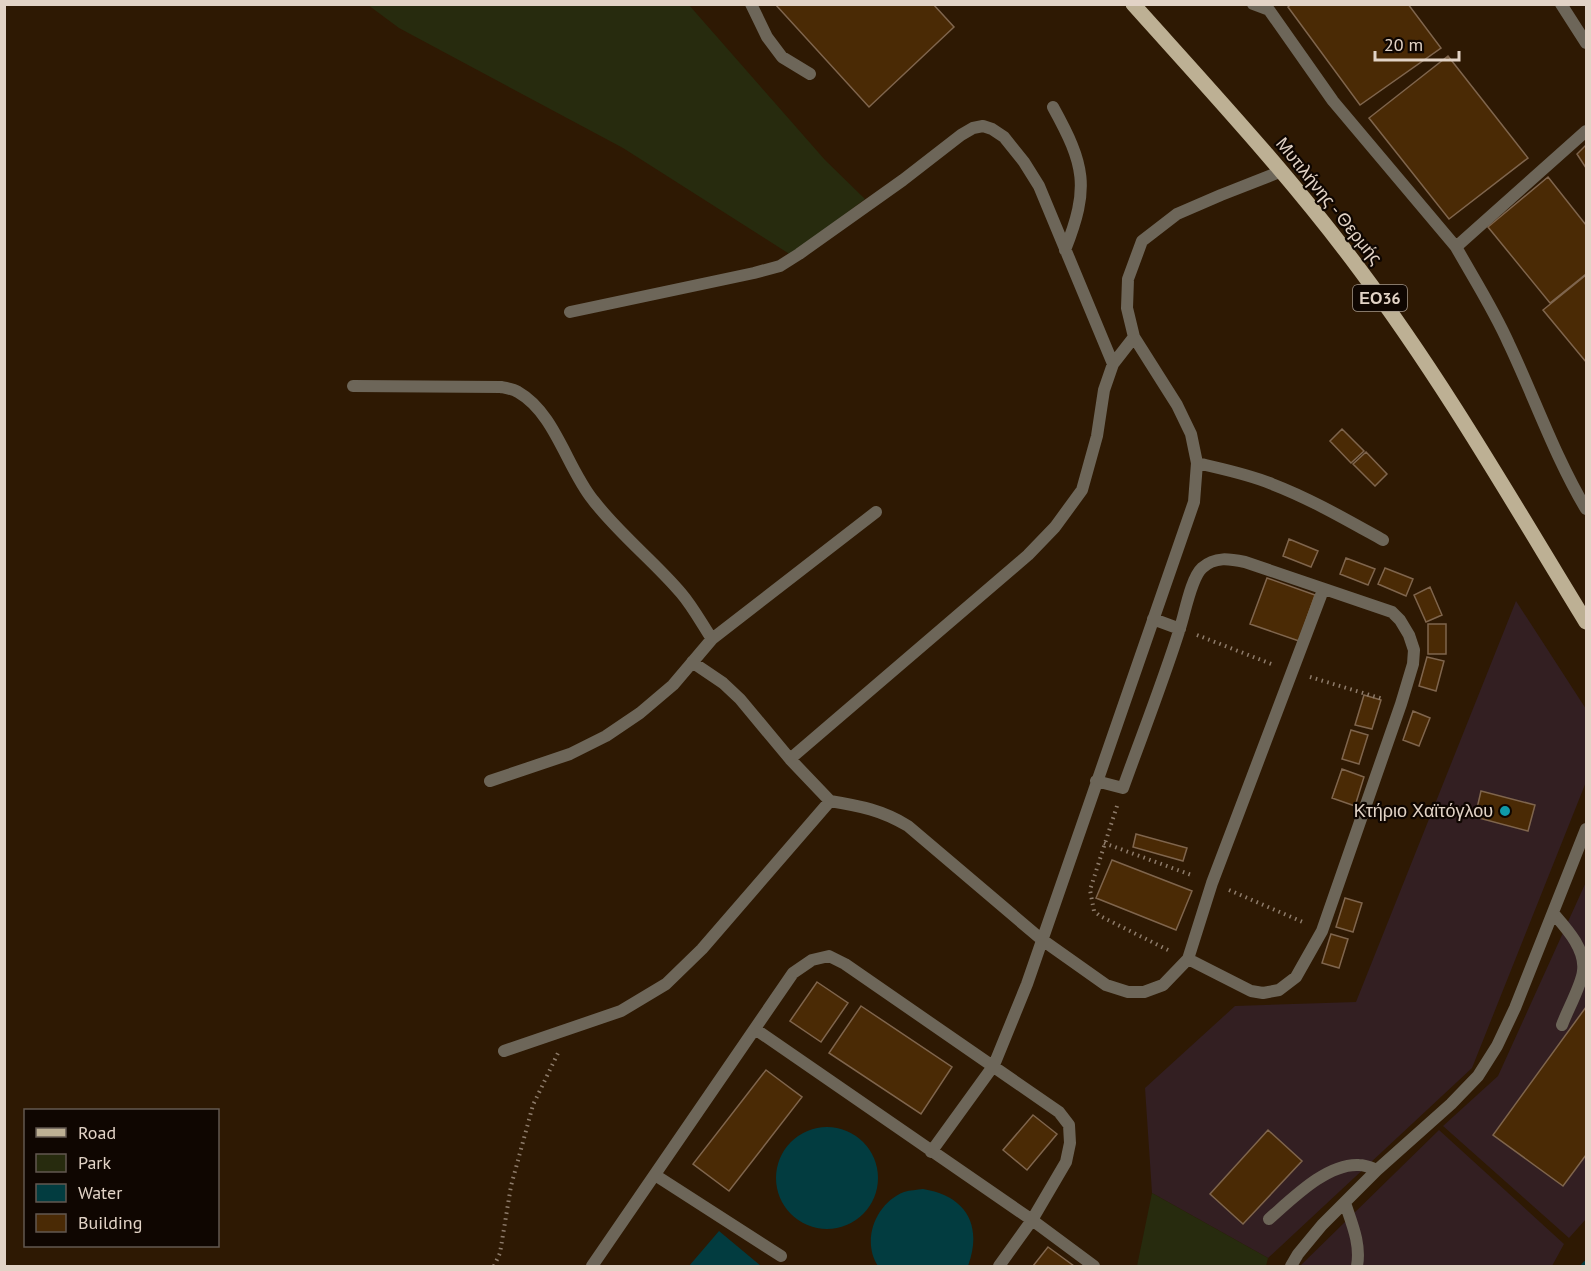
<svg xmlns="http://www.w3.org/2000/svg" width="1591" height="1271" font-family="'PT Sans',sans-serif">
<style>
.industrial{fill:#331f22}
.green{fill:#272b0e}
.water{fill:#023c40}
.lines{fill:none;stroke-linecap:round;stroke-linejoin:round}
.stream{stroke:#023c40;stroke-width:8}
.building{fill:#4a2a05;stroke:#7f654d;stroke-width:1.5}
.path{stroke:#8e7c6b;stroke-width:4;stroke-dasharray:1.5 4.5;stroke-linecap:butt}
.service{stroke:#6d6659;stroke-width:12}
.primary{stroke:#bdb094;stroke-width:15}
.culture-dot{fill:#0f9aa8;stroke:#0f0601;stroke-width:2}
.labels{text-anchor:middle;stroke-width:4.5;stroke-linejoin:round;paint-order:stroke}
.shield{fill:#0f0601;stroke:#a3968b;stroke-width:1.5}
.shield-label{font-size:16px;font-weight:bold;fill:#e2d3c6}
.street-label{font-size:18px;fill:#e2d3c6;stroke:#0f0601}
.poi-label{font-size:18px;fill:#e2d3c6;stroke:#0f0601;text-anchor:end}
</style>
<rect width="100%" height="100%" fill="#2e1903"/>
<path class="industrial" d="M1516 601 1586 709V782L1472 1068 1268 1258 1152 1193 1145 1088 1235 1006 1356 1002Z
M1586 882V1219L1569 1238 1443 1126 1498 1076Z
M1439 1130 1564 1244 1552 1266H1300Z"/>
<path class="green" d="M368 5H689L825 160 865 199 791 255 623 148 399 28Z
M1152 1193 1268 1258 1266 1266H1137Z"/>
<path class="water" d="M776 1178a51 51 0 1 1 102 0a51 51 0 1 1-102 0Z
M923 1189C966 1196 983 1225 968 1266H878C861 1240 876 1203 904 1192 910 1190 917 1190 923 1189Z
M719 1231 761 1266H689Z"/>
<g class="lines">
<path class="stream" d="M1585 1266 1586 1265"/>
</g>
<path class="building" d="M775 4H933L954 27 869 107Z
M1291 4H1408L1441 48 1360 105 1288 7Z
M1448 56 1528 158 1449 219 1369 118Z
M1586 145V168L1577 154Z
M1548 177 1586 225V274L1550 303 1488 227Z
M1586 275V362L1543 310Z
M1342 429 1364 451 1351 463 1330 441Z
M1366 452 1387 474 1375 486 1353 464Z
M1289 539 1318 551 1311 567 1283 556Z
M1346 558 1375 569 1368 585 1340 574Z
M1385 568 1413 579 1406 596 1378 584Z
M1267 578 1315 595 1299 641 1250 624Z
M1430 587 1442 615 1426 622 1414 595Z
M1428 624H1446V654H1428Z
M1427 657 1444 661 1436 691 1419 686Z
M1364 695 1381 700 1372 729 1355 725Z
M1413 711 1430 718 1419 746 1403 740Z
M1351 730 1368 735 1359 764 1342 759Z
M1342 769 1364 777 1355 806 1332 798Z
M1481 791 1535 805 1528 831 1475 817Z
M1136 834 1187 848 1183 861 1133 847Z
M1112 860 1192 891 1176 930 1096 898Z
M1345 898 1362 903 1353 932 1336 927Z
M1331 934 1348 939 1339 968 1322 963Z
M817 982 848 1003 821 1042 790 1021Z
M861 1006 952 1067 921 1114 829 1053Z
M1586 1007V1155L1563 1186 1493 1135Z
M766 1070 802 1097 729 1191 693 1164Z
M1033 1115 1057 1134 1027 1170 1003 1150Z
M1268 1130 1302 1161 1243 1224 1210 1194Z
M1048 1247 1074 1266H1033Z"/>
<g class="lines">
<path class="path" d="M1197 635 1274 665
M1310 677 1383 699
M1117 806 1090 890 1094 911 1100 916 1168 950
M1104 843 1194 876
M1229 890 1305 923
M494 1266 500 1253 511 1186 533 1105 558 1053"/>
<path class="service" d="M751 4 767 37 782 57 810 74
M1253 4 1269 10 1333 101 1456 247
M1561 4 1586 43
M1053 107C1085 165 1090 187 1065 250
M1586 131 1456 247C1474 279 1494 310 1509 344 1535 399 1555 457 1586 509
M570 312 754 273 780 266 799 254 903 180 961 135 973 128 983 126 992 129 1004 137 1024 162 1039 186 1113 364
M353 386 501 387C506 388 513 389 518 392 555 413 567 468 593 500 619 534 654 561 681 593 693 607 702 624 712 639
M1197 463C1222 469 1248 474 1272 484 1311 499 1347 520 1383 540
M1153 619 1180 629
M692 662 723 683 740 699 790 759 1028 555 1055 527 1082 490 1097 436 1104 390 1113 364 1134 337
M490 781 570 754 606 736 640 713 673 685 712 639 876 512
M1096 781 1123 788C1142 735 1163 682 1180 628 1185 613 1191 578 1202 568 1215 556 1230 559 1245 562L1392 612 1400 620 1409 635 1414 650 1413 664 1401 704 1322 931 1296 977 1279 990 1263 993 1251 991 1188 959
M830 801C860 806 882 810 908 826L1041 939 1106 985 1128 992H1144L1163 985 1188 959 1212 883 1323 590
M1553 913C1566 928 1586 949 1583 971 1582 984 1567 1011 1562 1025
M755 1029 1032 1220 1094 1266
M504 1051 621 1011 666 984 702 949 830 801 790 759
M931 1152 994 1065 1027 984 1194 502 1197 463 1191 434 1177 405 1134 337 1127 308 1128 279 1142 241 1177 214 1221 195 1282 171
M655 1175 781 1256
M1345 1203C1352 1224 1361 1244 1357 1266
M1269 1219C1292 1199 1327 1163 1359 1165 1366 1165 1372 1168 1377 1170
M592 1266 793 973 812 960 829 956 845 964 1059 1112 1069 1125 1070 1143 1066 1162 1032 1220 999 1266
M1291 1266 1298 1254 1322 1225 1377 1170 1451 1104 1478 1076 1497 1046 1515 1008 1586 829"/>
<path class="primary" d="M1133 4C1211 91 1291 177 1360 270 1444 382 1513 503 1586 622"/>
</g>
<circle class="culture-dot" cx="1505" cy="811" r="6"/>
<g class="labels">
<rect class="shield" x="1353" y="285" width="54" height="26" rx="4.5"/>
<g class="shield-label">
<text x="1380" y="304">ΕΟ36</text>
</g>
<g class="street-label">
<text transform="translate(1329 201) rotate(51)" y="6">Μυτιλήνης - Θερμής</text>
</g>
<g class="poi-label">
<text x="1493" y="817">Κτήριο Χαϊτόγλου</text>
</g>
</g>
<rect width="1591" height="1271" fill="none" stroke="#e2d3c6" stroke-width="12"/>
<rect x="24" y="1109" width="195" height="138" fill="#0f0601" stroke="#635850" stroke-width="1.5"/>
<rect x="36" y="1128" width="30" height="9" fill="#bdb094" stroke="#635850" stroke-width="1.5"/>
<text x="78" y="1139" font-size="18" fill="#e2d3c6">Road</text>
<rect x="36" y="1154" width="30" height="18" fill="#272b0e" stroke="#635850" stroke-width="1.5"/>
<text x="78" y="1169" font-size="18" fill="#e2d3c6">Park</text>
<rect x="36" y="1184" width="30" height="18" fill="#023c40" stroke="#635850" stroke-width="1.5"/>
<text x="78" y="1199" font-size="18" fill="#e2d3c6">Water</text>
<rect x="36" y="1214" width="30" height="18" fill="#4a2a05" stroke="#635850" stroke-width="1.5"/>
<text x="78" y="1229" font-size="18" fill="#e2d3c6">Building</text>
<path d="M1375 51v9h84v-9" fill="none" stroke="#e2d3c6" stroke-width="3"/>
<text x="1384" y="51" font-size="18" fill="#e2d3c6" stroke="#0f0601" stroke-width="4.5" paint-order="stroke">20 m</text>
</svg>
